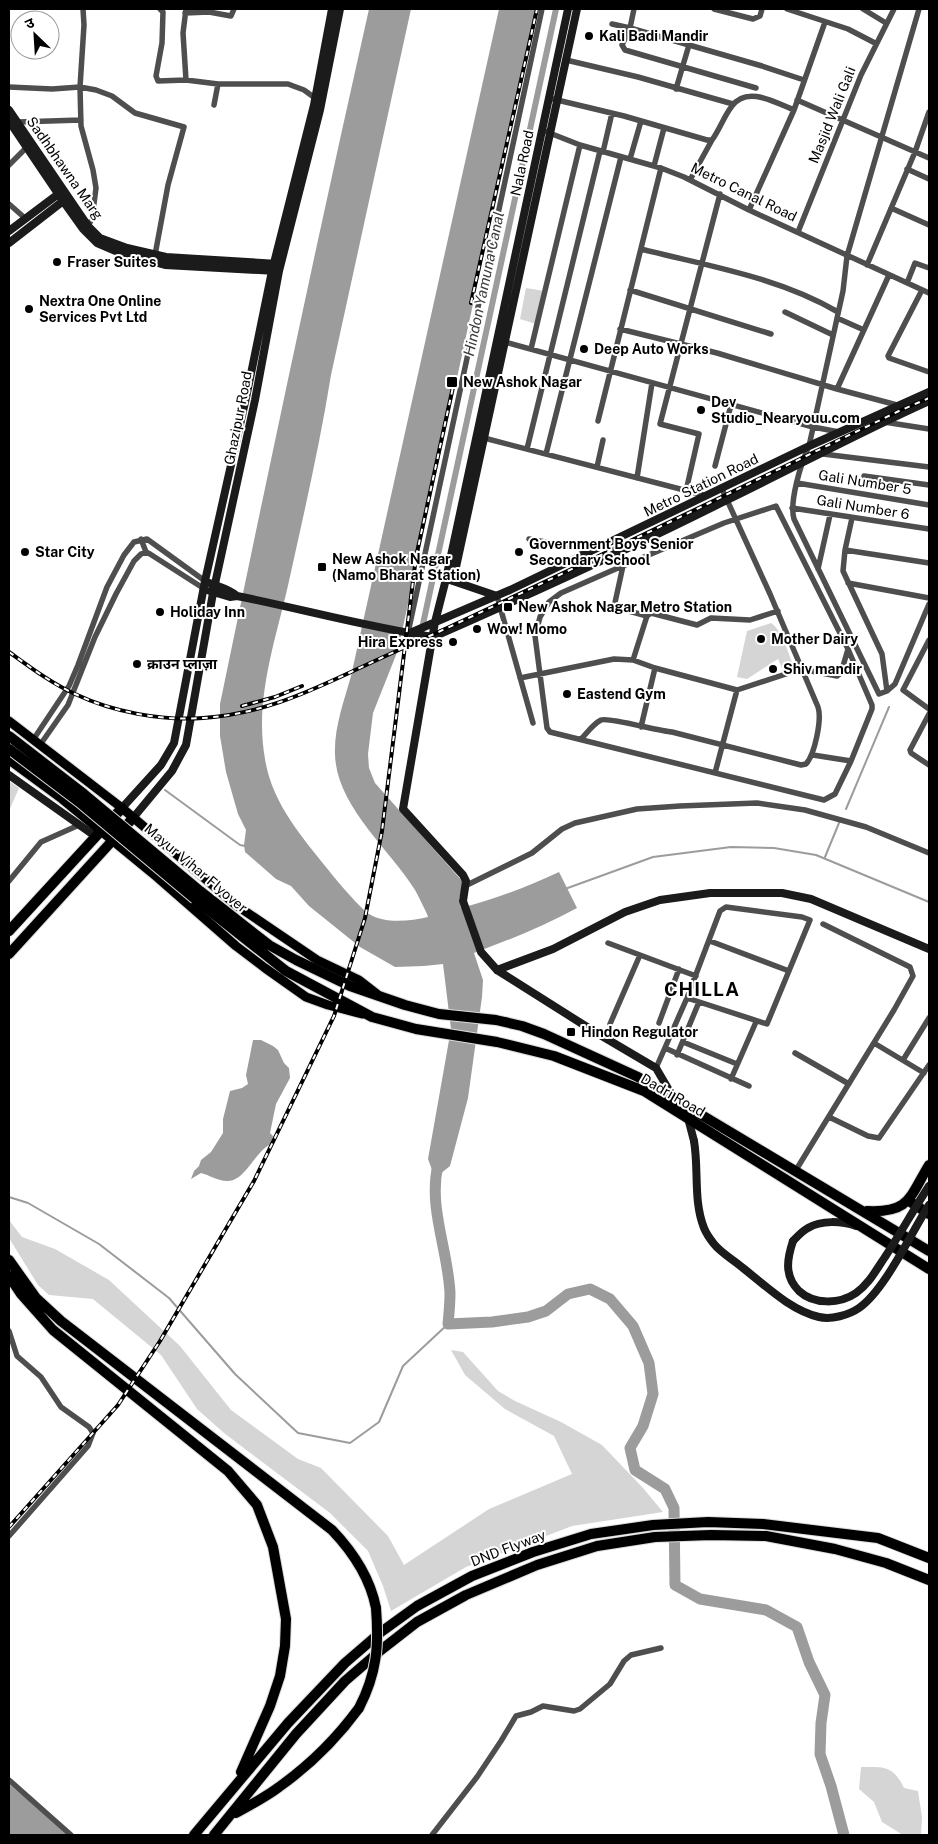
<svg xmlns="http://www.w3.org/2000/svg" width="938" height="1844" font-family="'Public Sans','Noto Sans Devanagari',sans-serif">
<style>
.green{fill:#d5d5d5}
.water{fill:#9c9c9c}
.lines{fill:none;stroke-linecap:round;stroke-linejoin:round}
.stream{stroke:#9c9c9c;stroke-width:2}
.canal{stroke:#9c9c9c;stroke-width:6}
.river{stroke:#9c9c9c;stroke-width:11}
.primary-casing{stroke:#dbdbdb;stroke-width:11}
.highway-casing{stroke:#dbdbdb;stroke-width:12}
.street{stroke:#4e4e4e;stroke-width:5.5}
.secondary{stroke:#1b1b1b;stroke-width:8}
.primary{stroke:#000;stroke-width:9}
.highway{stroke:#000;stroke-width:10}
.rail-casing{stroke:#000;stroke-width:4}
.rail{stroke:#fff;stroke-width:2;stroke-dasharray:5.5;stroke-linecap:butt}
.highway-bridge-casing{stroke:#dbdbdb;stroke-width:12;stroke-linecap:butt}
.secondary-bridge{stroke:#1b1b1b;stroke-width:8}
.highway-bridge{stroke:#000;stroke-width:10}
.poi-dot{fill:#000;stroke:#fff;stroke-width:2}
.labels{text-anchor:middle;stroke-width:4;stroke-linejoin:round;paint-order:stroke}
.poi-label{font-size:14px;font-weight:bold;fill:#000;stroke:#fff;text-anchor:start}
.street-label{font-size:14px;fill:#000;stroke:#fff}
.water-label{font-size:15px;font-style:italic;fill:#3d3d3d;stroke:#fff}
.district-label{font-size:19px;font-weight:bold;letter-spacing:1px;fill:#000;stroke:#fff}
</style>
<rect width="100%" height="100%" fill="#fff"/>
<path class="green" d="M526 288 544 291 536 324 520 319Z
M771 623C782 630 787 650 792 662L782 668 778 659 747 679 737 677 747 631Z
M9 781 19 788 9 811Z
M9 1220 22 1237 55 1249 109 1280 180 1346 231 1410 298 1459 321 1468 388 1536 404 1565 489 1509 572 1474 554 1436 505 1409 465 1375 451 1350 463 1352 498 1391 515 1401 561 1422 602 1445 643 1488 663 1512 572 1526 466 1567 391 1611 383 1586 368 1551 330 1513 224 1433 197 1409 161 1355 93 1299 49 1295 38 1285 9 1238Z
M861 1767C884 1767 893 1765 904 1788L918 1791 922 1817 921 1835H903L882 1822 874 1802 859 1789Z"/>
<path class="water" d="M369 9H411L331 375C320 444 304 513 289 581 276 640 254 698 265 759 272 804 303 838 330 872 337 881 361 909 369 914 385 924 410 921 428 917L427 914C423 906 419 897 415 890 389 848 336 806 335 754 334 728 344 701 351 676L499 9H537L398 650 373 713 368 754 369 768 375 783 463 882 459 900 461 908C495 899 527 887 559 872L577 908C544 926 509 940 474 953L483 980 482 997 468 1098 450 1166 435 1178 428 1159 451 1029 443 964 424 966 395 967 360 947 309 906 291 886 276 879 245 852 244 845 246 830 238 814 226 772 220 736V704C268 472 317 240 369 9Z
M253 1040H261L273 1046 278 1050 284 1063 289 1068 290 1078 276 1104 270 1133 273 1136 271 1144C255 1151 245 1182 227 1181 218 1181 209 1175 201 1173L191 1179 194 1171 199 1166 201 1160 211 1152 223 1133V1119L230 1091 242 1088 248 1084 246 1075Z
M9 1784 71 1835H9Z"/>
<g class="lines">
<path class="stream" d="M165 790 240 845 245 846
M846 809 889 707
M825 857 839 823
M565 889 653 857 731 847 774 848 816 855 929 902
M9 1197 28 1203 99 1244 169 1298 235 1374 298 1433 350 1443 379 1422 403 1366 448 1324"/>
<path class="canal" d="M423 624 556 9"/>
<path class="river" d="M438 1165C428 1207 448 1250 450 1293 450 1303 449 1314 448 1324L492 1322 528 1317 546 1311 568 1294 590 1289 610 1299 633 1326 649 1363 653 1394 643 1426 630 1448 635 1470 665 1489 674 1508 675 1585 700 1599 766 1610 797 1627 809 1662 825 1695 821 1723 820 1754 831 1786 844 1835"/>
<g class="primary-casing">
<path id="primary" d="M9 721 122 808 236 905 317 960 359 980 377 994
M9 760 62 799 157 877 236 946 265 968 306 997 328 1005 362 1014"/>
</g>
<g class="highway-casing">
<path id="highway" d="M200 891 269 945 296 960 350 986 405 1005 439 1014 496 1020 522 1026 544 1034 638 1077 929 1251
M195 899 286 971 372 1017 416 1029 497 1042 554 1056 644 1091 929 1269
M9 931 122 808
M9 954 133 818
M909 1201 929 1214
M867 1211C910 1213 909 1198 929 1165
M9 1260 36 1298 61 1321 332 1530C353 1552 370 1577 376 1608
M9 1276 21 1294 53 1330 228 1471 257 1505 273 1547 286 1619 285 1646 280 1676 270 1706 241 1772
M236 1813C250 1805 266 1797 279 1787 310 1765 337 1738 359 1708
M194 1835 288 1723 345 1663 381 1632 417 1606 472 1576 533 1552 591 1534 653 1525 708 1522 763 1524 878 1538 929 1558
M214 1835 296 1734 345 1681 381 1650 417 1622 466 1595 537 1565 597 1546 655 1537 711 1535 766 1536 835 1549 886 1563 929 1580"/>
</g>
<path class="street" d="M83 9 84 25 80 87 81 126 93 170 96 188 92 219 88 226
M160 9 163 12 162 43 156 76 158 81 186 80 218 84H288L304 90 315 98
M634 9 630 28 622 45 625 50 756 88
M714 9 753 19 760 16 762 9
M787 9 848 29 875 43
M863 9 886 23
M919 9 847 256 843 291 809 446C801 463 789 502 794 519L879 694 887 691 895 684 929 604
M185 13 209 12 231 16 234 9
M612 24 630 28 762 66 804 80
M566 60 638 77 733 104
M186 80 183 33 186 9
M9 87 52 89 80 87 96 90 112 96 135 113 184 127 168 185 155 255
M676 89 689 45
M553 99 624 116 707 140H712C720 129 724 116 732 106 747 85 776 103 794 110
M797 100 929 158
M214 105 218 84
M18 122 81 120
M542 130 580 145 661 168 684 177 749 210 929 293
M603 152 612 113
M630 159 641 121
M9 165 26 148
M654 166 664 128
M907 169 929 179
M690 180 712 140
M9 204 26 219
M891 208 929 225
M749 210 794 110 825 22
M798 232 861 75 894 9
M641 249C708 266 778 277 838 312
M867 265 915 152 929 112
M907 283 915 263 929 268
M630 290 771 334
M922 290 888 356 889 358 929 372
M785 312 833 335
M837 318 864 330
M620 329 717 353 837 389 897 405
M501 341 813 427 839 432
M531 349 580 145
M837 389 889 275
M598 421 661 168
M884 422 929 429
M484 438 707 496
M527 449 600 151
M546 454 621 157
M823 454 929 467
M715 466 731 405
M597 467 603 440
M864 476 929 485
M637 478 652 383
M797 483 929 505
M686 491 699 434 660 424 720 194
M776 506 848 649 872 705V709L851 761 835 794 824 800 550 732 547 728 535 636 540 617 549 602 561 593 611 571 724 523Z
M792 508 929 529
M852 518 845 550 843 571 882 654 887 691
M141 539 146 552
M529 539 578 548 590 553
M845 550 929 563
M623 566 614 607 647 616
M818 569 830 515
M848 583 929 598
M497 596 533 723
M408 633 542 9
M929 640 903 690 929 709
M633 660 647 616 651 613 697 625 711 618 750 620 778 611
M520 678 614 659 633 660 655 668 737 690 801 669 837 676 841 673 848 649
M929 714 910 750 911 753 929 765
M641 727 655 668
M581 739C587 733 593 724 601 720 608 717 659 731 672 732L801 765 806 764C815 754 822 719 818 707L770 594 722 489
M33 740 69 686 78 665 107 587 124 555 134 542 147 539 205 581
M40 745 68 705 95 637 116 594 134 561 141 554 146 552 150 554 203 588
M813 755 851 761
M715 773 737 690
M9 881 41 842 79 825
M465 886 532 853 562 829 575 823 637 809 680 806 757 803 805 810 866 827 929 853
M710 941 789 971
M608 943 696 976
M659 1023 679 969
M610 1024 640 955
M683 1042 737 1064
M874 1043 924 1073
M665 1048 749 1086
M795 1053 849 1084
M677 1055 699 1002
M903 1060 929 1018
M656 1068 687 998 720 911 726 907 802 917 810 920 767 1024 687 998
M731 1079 756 1022
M829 1117 868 1136 879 1138 929 1065
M796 1170 894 1010 913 976 910 967 823 924
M9 1331 17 1356 41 1377 61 1407 89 1427 93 1433 88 1446 9 1536
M9 1780 71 1835
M432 1835 477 1777 501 1741 516 1716 531 1712 543 1706 574 1711 580 1709 610 1684 624 1661 631 1655 661 1648"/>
<path class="secondary" d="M568 9 446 579 435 622 403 809 463 875 466 881 463 901 481 952 497 970 595 1032 656 1068 673 1097
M9 110 88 226 100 238 127 248 166 257 278 264
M9 121 63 201 83 229 97 243 118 252 165 265 277 271
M9 231 61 192
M9 243 67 198
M450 580 497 596
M205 581C215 586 228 588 237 596
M453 581 577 9
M210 591 230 597 237 596C302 609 367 627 433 637 531 594 629 549 725 501 793 468 860 432 929 401
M410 633 510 590 809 446 929 392
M9 775 95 836
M122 808 161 765 174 743 205 581 246 398 272 271 314 105 332 9
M133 818 172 771 186 745 213 593 255 400 279 271 320 110 340 9
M497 970 553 949 625 912 660 900 710 893H782L811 899 929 949
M688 1118 694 1141
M793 1241C797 1237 802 1231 808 1228 821 1220 842 1221 856 1226"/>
<use href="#primary" class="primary"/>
<use href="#highway" class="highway"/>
<g class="rail-casing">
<path id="rail" d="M471 303 537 9
M9 652C30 667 51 683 75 694 113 712 161 721 203 718 259 714 302 695 351 672 383 657 414 643 445 629 597 558 748 484 899 411L929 398
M242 706 275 697 302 686
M9 1527 118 1405 160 1341 254 1181 334 1016 365 918 382 831 416 557 453 387"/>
</g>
<use href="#rail" class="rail"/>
<g class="highway-bridge-casing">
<path id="highway-bridge" d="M9 736 84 794 200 891
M9 749 79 802 195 899
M359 1708C377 1673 379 1646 376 1608"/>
</g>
<path class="secondary-bridge" d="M694 1141C699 1170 693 1200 704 1228 706 1233 710 1239 714 1244 721 1253 734 1260 743 1268 766 1286 790 1310 819 1317 831 1320 849 1315 859 1308 885 1290 911 1233 929 1205
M793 1241C787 1259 784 1276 799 1291 814 1305 840 1304 856 1293 869 1284 876 1270 885 1257 900 1234 914 1209 929 1186"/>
<use href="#highway-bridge" class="highway-bridge"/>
</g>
<g class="poi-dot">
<circle cx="589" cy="36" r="5"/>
<circle cx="57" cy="262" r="5"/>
<circle cx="29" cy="309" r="5"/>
<circle cx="584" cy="349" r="5"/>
<rect x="446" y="376" width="12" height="12" rx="2.5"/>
<circle cx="701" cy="410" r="5"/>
<circle cx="25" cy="552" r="5"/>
<circle cx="519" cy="552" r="5"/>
<rect x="317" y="562" width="10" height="10" rx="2.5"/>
<rect x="503" y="602" width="10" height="10" rx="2.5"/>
<circle cx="160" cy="612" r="5"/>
<circle cx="477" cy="629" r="5"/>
<circle cx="761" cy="639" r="5"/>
<circle cx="453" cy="642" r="5"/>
<circle cx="137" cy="664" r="5"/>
<circle cx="773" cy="669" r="5"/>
<circle cx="567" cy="694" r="5"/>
<rect x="566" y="1027" width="10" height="10" rx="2.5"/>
</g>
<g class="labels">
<g class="poi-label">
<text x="599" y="41">Kali Badi Mandir</text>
<text x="67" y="267">Fraser Suites</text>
<text x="39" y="306">Nextra One Online<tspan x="39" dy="16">Services Pvt Ltd</tspan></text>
<text x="594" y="354">Deep Auto Works</text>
<text x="463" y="387">New Ashok Nagar</text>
<text x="711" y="407">Dev<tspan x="711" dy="16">Studio_Nearyouu.com</tspan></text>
<text x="529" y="549">Government Boys Senior<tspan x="529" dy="16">Secondary School</tspan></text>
<text x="35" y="557">Star City</text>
<text x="332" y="564">New Ashok Nagar<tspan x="332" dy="16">(Namo Bharat Station)</tspan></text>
<text x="518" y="612">New Ashok Nagar Metro Station</text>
<text x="170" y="617">Holiday Inn</text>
<text x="487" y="634">Wow! Momo</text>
<text x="771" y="644">Mother Dairy</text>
<text x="443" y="647" text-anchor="end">Hira Express</text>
<text x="147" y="669">क्राउन प्लाज़ा</text>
<text x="783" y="674">Shiv mandir</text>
<text x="577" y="699">Eastend Gym</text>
<text x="581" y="1037">Hindon Regulator</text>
</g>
<g class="street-label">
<text transform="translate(832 115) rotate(-68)" y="5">Masjid Wali Gali</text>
<text transform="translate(522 163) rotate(-78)" y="5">Nala Road</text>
<text transform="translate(65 168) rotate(55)" y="5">Sadhbhawna Marg</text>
<text transform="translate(744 192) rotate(26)" y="5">Metro Canal Road</text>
<text transform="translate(238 418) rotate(-79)" y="5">Ghazipur Road</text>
<text transform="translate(865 482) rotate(9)" y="5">Gali Number 5</text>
<text transform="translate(701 485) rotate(-26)" y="5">Metro Station Road</text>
<text transform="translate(863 507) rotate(9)" y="5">Gali Number 6</text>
<text transform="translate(196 868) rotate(40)" y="5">Mayur Vihar Flyover</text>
<text transform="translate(673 1095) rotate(30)" y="5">Dadri Road</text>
<text transform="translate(508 1548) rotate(-21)" y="5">DND Flyway</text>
</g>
<g class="water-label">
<text transform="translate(484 284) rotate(-78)" y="5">Hindon Yamuna Canal</text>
</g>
<g class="district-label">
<text x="702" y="996">CHILLA</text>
</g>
</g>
<rect width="938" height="1844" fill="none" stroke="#000000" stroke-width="20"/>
<g transform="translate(35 35) rotate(335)"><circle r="24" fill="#ffffff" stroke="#999999"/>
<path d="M0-4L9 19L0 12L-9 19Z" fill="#000000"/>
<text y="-8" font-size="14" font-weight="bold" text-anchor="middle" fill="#000000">उ</text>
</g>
</svg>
